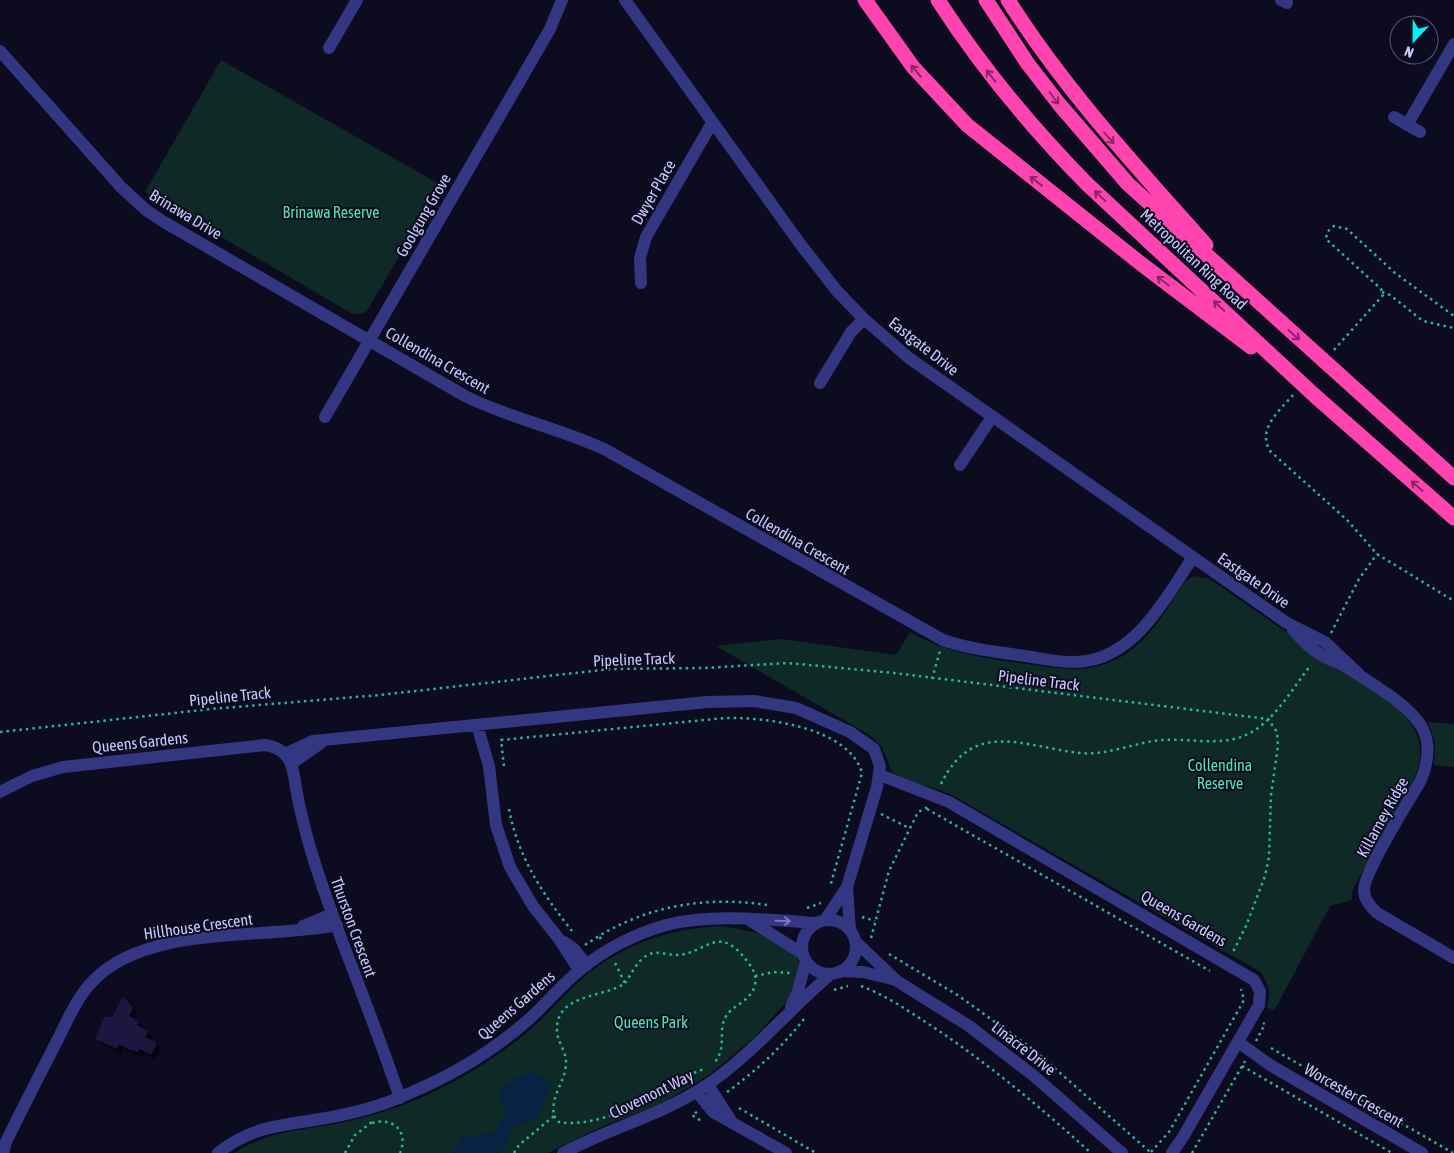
<svg xmlns="http://www.w3.org/2000/svg" width="1454" height="1153" font-family="'Asap Condensed',sans-serif">
<style>
.green{fill:#0e2926}
.water{fill:#082241}
.building{fill:#1b1641;filter:url(#shadow)}
.lines{fill:none;stroke-linecap:round;stroke-linejoin:round}
.path{stroke:#26b6a0;stroke-width:2.5;stroke-dasharray:2.5 4;stroke-linecap:butt}
.minor{stroke:#333781;stroke-width:12}
.highway{stroke:#ff44af;stroke-width:15}
.oneway{stroke:#862867}
.oneway2{stroke:#7779ba}
.labels{text-anchor:middle;stroke-width:4;stroke-linejoin:round;paint-order:stroke}
.street-label{font-size:16px;fill:#cac9ff;stroke:#0d0b1f}
.park-label{font-size:16px;fill:#4fe5b2;stroke:#0d0b1f}
</style>
<defs>
<filter id="shadow"><feDropShadow dx="4.5" dy="4.5" stdDeviation="0" flood-color="#0009"/></filter>
</defs>
<rect width="100%" height="100%" fill="#0d0b1f"/>
<path class="green" d="M221 60 441 185 367 311C361 315 356 316 349 312L145 192Z
M1193 576 1208 578 1397 708C1419 728 1427 750 1414 778L1352 891V900L1330 906 1274 1011 1267 1007C1271 993 1269 982 1259 971L948 793 901 778 892 772 882 747 868 734 716 646 781 639 896 655 910 632C949 654 984 658 1027 664 1045 666 1063 670 1080 669 1097 668 1114 662 1127 653 1152 637 1168 606 1185 582Z
M1428 722 1454 724V767L1434 765 1435 742Z
M723 926 758 933 797 957 800 971 787 1001 755 1037 709 1075 661 1104 601 1127 548 1153H234C270 1130 305 1130 345 1122 375 1115 404 1106 431 1093 466 1076 500 1055 530 1030 546 1016 560 999 575 985 617 946 667 928 723 926Z"/>
<path class="water" d="M534 1072 551 1082 539 1116 510 1130 507 1147 500 1153H450L463 1137 493 1133 506 1115 497 1092 515 1078Z"/>
<path class="building" d="M123 996 133 1008 129 1016 139 1021 137 1025 148 1031 145 1037 157 1043 151 1055 140 1049 138 1052 133 1050 132 1051 119 1044 117 1049 95 1039 104 1017H112Z"/>
<g class="lines">
<path class="path" d="M1382 292 1390 295 1423 321 1454 328
M1334 350 1383 295 1381 289 1326 239 1327 232 1334 226 1347 229 1395 273 1454 316
M1293 395C1279 411 1257 429 1270 451L1347 520 1377 554 1454 601
M1331 633 1359 579 1377 554
M932 679 940 651
M0 732 211 709 380 695 610 669 704 668 788 663 894 673 1268 719 1277 732 1278 746 1271 795 1269 857 1265 876 1246 926 1233 952
M504 766 501 740 725 718C765 717 849 727 862 773L830 887
M941 784C973 718 1024 747 1080 753 1107 756 1135 742 1162 740 1190 738 1222 747 1248 734 1275 721 1293 687 1311 665
M509 809C518 857 542 893 572 931
M927 809 1210 971
M881 814 909 828
M807 908 821 903
M862 917 875 921
M871 938 889 871 918 812 928 807
M601 939 599 936C650 905 709 896 767 905
M585 945 599 936
M889 954 959 996 1034 1050 1150 1152
M755 976 774 972 791 973
M625 983C631 975 637 961 646 956 656 949 669 956 680 955 708 951 719 924 747 961 753 969 757 975 755 985 750 1003 732 1004 725 1018 718 1033 727 1046 715 1062
M861 986C883 994 904 1008 924 1021 984 1060 1038 1105 1091 1153
M834 990 848 986
M1256 1041 1265 1024 1263 1023
M1271 1048 1453 1153
M1242 1066 1392 1153
M673 1088 691 1074 704 1069
M727 1092C756 1071 782 1047 804 1019
M739 1108 816 1153
M621 1111 643 1100 657 1096
M697 1112 692 1115 703 1122
M554 1116 559 1122C575 1125 596 1121 611 1115
M372 1123C393 1117 409 1131 400 1153
M1151 1152 1169 1132 1239 1009 1244 1000 1241 989
M345 1153 355 1135 372 1122
M514 1153 519 1145 554 1116C550 1096 565 1083 566 1064 567 1052 557 1042 557 1031 555 993 605 998 625 983L614 961
M1192 1153 1245 1061"/>
<path class="minor" d="M625 0 801 245 837 291 864 319 909 358 1287 623 1325 642 1359 674
M1281 0 1287 3
M329 48 357 0
M0 51 121 187 146 210 164 222 465 396C511 419 560 428 606 450L943 640C969 649 998 652 1025 656 1045 659 1066 664 1086 661 1138 653 1167 596 1193 557
M1394 117 1420 132
M1407 125 1454 44
M641 283 640 258 646 237 712 123
M820 383 851 332 864 319
M325 417 550 29 562 0
M960 465 992 417
M1292 628C1299 637 1309 648 1320 654 1326 659 1334 661 1341 664 1357 673 1371 683 1386 693 1421 717 1438 737 1421 780 1409 801 1364 871 1364 890 1364 900 1371 907 1377 913L1454 958
M477 725 489 766 496 825 510 867 533 906 559 939 579 970
M287 753 313 741 707 702 754 701 796 708 850 732 874 749 880 766 877 787 847 887 825 920
M292 763 321 743
M880 775 949 802 1254 980 1260 991 1259 1005 1183 1137 1172 1153
M0 792 32 776 63 767 265 745C291 749 293 766 296 788 305 841 324 891 342 941 362 993 382 1045 400 1098
M847 887 850 930
M749 920 803 954
M802 947a27 27 0 1 1 54 0a27 27 0 1 1-54 0Z
M303 926 332 914
M855 941 897 981 969 1026 1034 1076 1122 1153
M564 942 574 949 587 965
M842 971 863 972 892 979
M791 1006 798 991 806 961
M1238 1042 1270 1065 1422 1153
M708 1085 730 1119
M697 1092 713 1112 786 1153
M3 1153 6 1142C22 1109 39 1076 56 1043 67 1022 76 998 93 981 147 924 264 940 337 925
M218 1153C252 1126 280 1126 320 1119 351 1114 382 1106 410 1093 453 1075 493 1051 528 1020 546 1004 561 985 580 970 605 949 635 934 666 925 711 913 770 920 816 923
M563 1153C610 1128 662 1115 707 1085 753 1054 788 1010 831 974"/>
<path class="highway" d="M865 0 913 67 967 125 1140 263 1251 347
M938 0C981 67 1031 127 1087 184L1314 395 1454 518
M986 0 1028 64 1059 104 1128 184 1454 478
M1008 0C1065 90 1136 166 1206 245"/>
</g>
<defs><path id="oneway-shaft" d="M-6 0H5M1.5-3L5.5 0L1.5 3" fill="none" stroke-width="1.6" stroke-linecap="round" stroke-linejoin="round" transform="scale(1.25)"/></defs>
<g class="oneway">
<use href="#oneway-shaft" transform="translate(916 71) rotate(-130)"/>
<use href="#oneway-shaft" transform="translate(991 76) rotate(-128)"/>
<use href="#oneway-shaft" transform="translate(1054 98) rotate(53)"/>
<use href="#oneway-shaft" transform="translate(1109 138) rotate(48)"/>
<use href="#oneway-shaft" transform="translate(1036 181) rotate(-142)"/>
<use href="#oneway-shaft" transform="translate(1100 196) rotate(-137)"/>
<use href="#oneway-shaft" transform="translate(1163 281) rotate(-143)"/>
<use href="#oneway-shaft" transform="translate(1219 306) rotate(-137)"/>
<use href="#oneway-shaft" transform="translate(1294 335) rotate(42)"/>
<use href="#oneway-shaft" transform="translate(1417 486) rotate(-139)"/>
</g>
<use class="oneway2" href="#oneway-shaft" transform="translate(783 921) rotate(1)"/>
<g class="labels">
<g class="street-label">
<text transform="translate(653 192) rotate(-60)" y="6">Dwyer Place</text>
<text transform="translate(186 214) rotate(31)" y="6">Brinawa Drive</text>
<text transform="translate(423 215) rotate(-60)" y="6">Goolgung Grove</text>
<text transform="translate(1194 259) rotate(43)" y="6">Metropolitan Ring Road</text>
<text transform="translate(924 346) rotate(38)" y="6">Eastgate Drive</text>
<text transform="translate(438 360) rotate(30)" y="6">Collendina Crescent</text>
<text transform="translate(798 541) rotate(30)" y="6">Collendina Crescent</text>
<text transform="translate(1254 580) rotate(35)" y="6">Eastgate Drive</text>
<text transform="translate(634 659) rotate(-2)" y="6">Pipeline Track</text>
<text transform="translate(1039 680) rotate(7)" y="6">Pipeline Track</text>
<text transform="translate(230 696) rotate(-6)" y="6">Pipeline Track</text>
<text transform="translate(140 742) rotate(-6)" y="6">Queens Gardens</text>
<text transform="translate(1382 817) rotate(-61)" y="6">Killarney Ridge</text>
<text transform="translate(1184 918) rotate(30)" y="6">Queens Gardens</text>
<text transform="translate(198 926) rotate(-8)" y="6">Hillhouse Crescent</text>
<text transform="translate(354 927) rotate(70)" y="6">Thurston Crescent</text>
<text transform="translate(516 1005) rotate(-41)" y="6">Queens Gardens</text>
<text transform="translate(1024 1048) rotate(38)" y="6">Linacre Drive</text>
<text transform="translate(651 1094) rotate(-26)" y="6">Clovemont Way</text>
<text transform="translate(1354 1095) rotate(30)" y="6">Worcester Crescent</text>
</g>
<g class="park-label">
<text x="331" y="218">Brinawa Reserve</text>
<text x="1220" y="771">Collendina<tspan x="1220" dy="18">Reserve</tspan></text>
<text x="651" y="1028">Queens Park</text>
</g>
</g>
<g transform="translate(1414 40) rotate(202)"><circle r="24" fill="#0d0b1f" stroke="#595779"/>
<path d="M0-4L9 19L0 12L-9 19Z" fill="#00f2f4"/>
<text y="-8" font-size="14" font-weight="bold" text-anchor="middle" fill="#cac9ff">N</text>
</g>
</svg>
